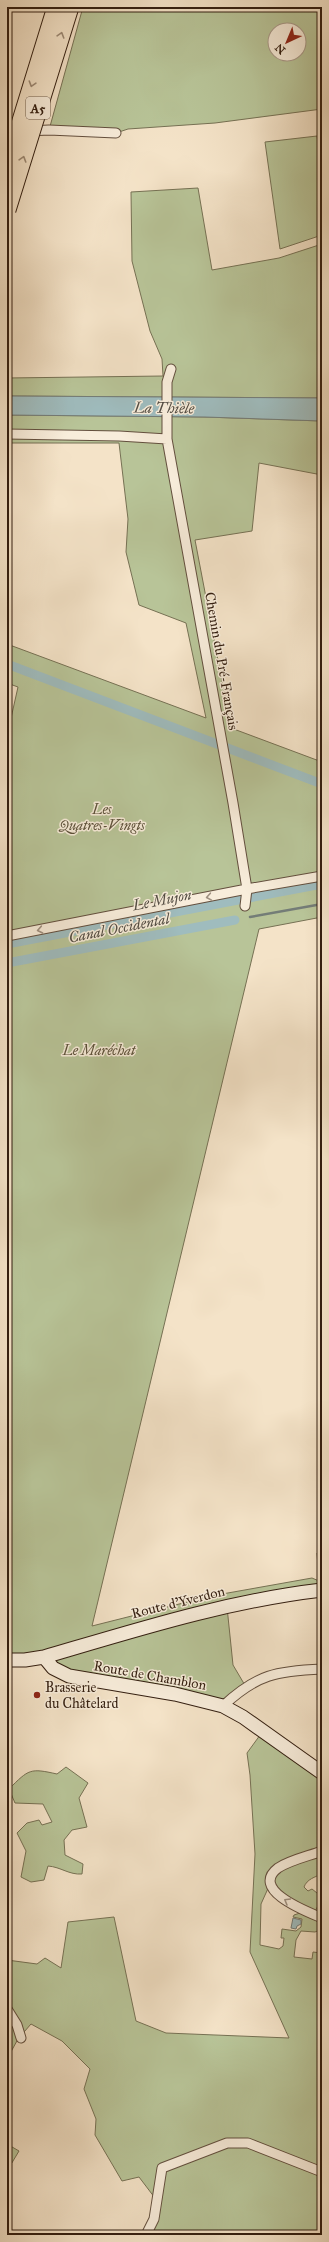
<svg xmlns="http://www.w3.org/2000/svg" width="329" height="2242" font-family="'IM FELL Great Primer',serif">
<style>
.green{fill:#b8c498;stroke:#767154;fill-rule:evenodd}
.water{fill:#9fbcbe;stroke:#747d78}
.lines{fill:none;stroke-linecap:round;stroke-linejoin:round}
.stream{stroke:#747d78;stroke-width:2.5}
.canal{stroke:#9fbcbe;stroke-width:9}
.street-casing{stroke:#634f3e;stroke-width:11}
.secondary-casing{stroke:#331e10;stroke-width:15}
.street{stroke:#f8eddb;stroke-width:9}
.secondary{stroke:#f8eddb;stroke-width:13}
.highway-bridge-casing{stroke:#331e10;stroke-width:19;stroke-linecap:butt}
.highway-bridge{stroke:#f4e3c8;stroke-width:17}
.oneway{stroke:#9d8a75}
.oneway2{stroke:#9f9080}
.poi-dot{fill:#8f2418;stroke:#f8eddb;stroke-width:1.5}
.labels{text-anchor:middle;stroke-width:3;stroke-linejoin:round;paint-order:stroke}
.shield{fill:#f8eddb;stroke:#6e5c4d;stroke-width:1}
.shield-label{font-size:13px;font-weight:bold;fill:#331e10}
.street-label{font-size:14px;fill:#331e10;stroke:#f8eddb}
.park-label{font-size:14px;font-style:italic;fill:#5b5039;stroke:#f8eddb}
.poi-label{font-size:14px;fill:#331e10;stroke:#f8eddb;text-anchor:start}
.water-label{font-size:15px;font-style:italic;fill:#534d44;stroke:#f8eddb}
</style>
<rect width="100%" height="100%" fill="#f4e3c8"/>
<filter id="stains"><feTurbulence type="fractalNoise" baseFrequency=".005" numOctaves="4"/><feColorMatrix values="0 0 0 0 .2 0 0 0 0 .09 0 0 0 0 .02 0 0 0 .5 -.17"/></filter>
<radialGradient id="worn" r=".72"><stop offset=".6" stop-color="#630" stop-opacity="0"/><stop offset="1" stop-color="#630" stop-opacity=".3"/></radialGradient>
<path class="green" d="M83 7H322V109L215 123 128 129 116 133 49 130ZM275 30H299V54H275Z
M317 136 322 170V235L280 249 265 142Z
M198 188 212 270 279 258 322 244V398L7 396V378L163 376 162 359 150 331 132 261 131 192Z
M7 415 205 417 322 421V475L259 463 252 531 195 540 231 728 322 762V917L259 929 92 1626 211 1596 312 1578 319 1581 317 1553 322 1552V1590L227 1607 233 1665 246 1687 223 1706 69 1676 44 1657 7 1660V736L18 687 7 683V644L206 718 186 623 139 605 126 552 128 519 119 443H7Z
M263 1731 322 1773V1874C315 1877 307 1879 304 1887L308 1891 312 1889 322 1897 314 1914 302 1909 270 1884 261 1904 260 1945 279 1949 283 1946 284 1938H281L282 1929 296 1931 301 1927 302 1919 293 1917 294 1915 300 1913 319 1922 320 1930 315 1932 301 1931 296 1940 294 1957 312 1959 313 1952 321 1953 319 1961H321L322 1958V2235H149L158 2202 139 2177 122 2181 95 2135 96 2119 84 2089 90 2069 62 2041 31 2024 18 2039 7 2059V1960L37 1964 45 1958 61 1968 68 1922 114 1917 136 2021 166 2033 289 2038 250 1952 255 1854 250 1775 247 1753Z
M66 1767 88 1783 79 1798 87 1827 72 1830 64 1840 65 1855 83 1864 82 1874C69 1875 61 1867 48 1866L44 1880 31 1882 21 1877 26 1851 17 1833 27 1823 39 1820 42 1825 52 1822 43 1804 15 1803 9 1789C29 1769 30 1768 57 1774Z
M7 2144 19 2151 7 2171Z"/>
<path class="water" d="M7 396 322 398V421L205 417 7 415Z
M293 1918 301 1920V1924L297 1926 296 1929 291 1928Z"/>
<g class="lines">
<path class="stream" d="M250 917 322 904"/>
<path class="canal" d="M7 664 322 784
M7 944 322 884
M7 963 235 920"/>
<g class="street-casing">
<path id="street" d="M7 132 49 130 116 133
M171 369 167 382V439L233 803 247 889 245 906
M7 434 119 436 167 439
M7 936 247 889 322 876
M223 1706C257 1674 277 1671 322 1669
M322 1851C309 1856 290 1860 278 1868 249 1890 308 1912 322 1918
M7 2009 17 2025 21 2038
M146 2235 154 2219 162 2168 227 2143H248L322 2172"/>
</g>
<g class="secondary-casing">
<path id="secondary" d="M44 1657 53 1668 69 1676 175 1694 223 1706 243 1717 322 1773
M7 1660H25L44 1657C136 1630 227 1601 322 1590"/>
</g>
<use href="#street" class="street"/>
<use href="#secondary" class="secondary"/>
<g class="highway-bridge-casing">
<path id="highway-bridge" d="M7 166 56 7
M7 210 70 7"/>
</g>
<use href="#highway-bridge" class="highway-bridge"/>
</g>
<defs><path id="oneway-chevron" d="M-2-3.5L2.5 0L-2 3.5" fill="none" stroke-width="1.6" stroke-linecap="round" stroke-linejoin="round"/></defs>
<g class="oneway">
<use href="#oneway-chevron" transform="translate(61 35) rotate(-73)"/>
<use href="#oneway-chevron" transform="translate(32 84) rotate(107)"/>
<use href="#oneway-chevron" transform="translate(23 159) rotate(-73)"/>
</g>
<g class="oneway2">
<use href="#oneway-chevron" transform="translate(209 897) rotate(170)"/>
<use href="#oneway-chevron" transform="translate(40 930) rotate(169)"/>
<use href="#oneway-chevron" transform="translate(287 1901) rotate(-150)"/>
</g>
<circle class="poi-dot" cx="37" cy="1695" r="4"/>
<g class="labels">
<rect class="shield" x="26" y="97" width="24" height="22" rx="3"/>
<g class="shield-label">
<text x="38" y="113">A5</text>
</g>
<g class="street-label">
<text transform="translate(222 661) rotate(80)" y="5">Chemin du Pré-Français</text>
<text transform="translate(178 1602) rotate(-14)" y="5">Route d'Yverdon</text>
<text transform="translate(150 1675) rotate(10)" y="5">Route de Chamblon</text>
</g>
<g class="park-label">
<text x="102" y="814">Les<tspan x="102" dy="16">Quatres-Vingts</tspan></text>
<text x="99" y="1055">Le Maréchat</text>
</g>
<g class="poi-label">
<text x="45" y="1692">Brasserie<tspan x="45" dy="16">du Châtelard</tspan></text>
</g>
<g class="water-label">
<text transform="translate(164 408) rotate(1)" y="5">La Thièle</text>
<text transform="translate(162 900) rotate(-11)" y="5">Le Mujon</text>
<text transform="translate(119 928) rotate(-11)" y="5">Canal Occidental</text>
</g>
</g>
<rect width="329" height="2242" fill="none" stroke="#f4e3c8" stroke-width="24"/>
<rect x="8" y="8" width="313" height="2226" fill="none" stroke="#331e10" stroke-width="2"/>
<rect x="12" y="12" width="305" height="2218" fill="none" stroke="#331e10"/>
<g transform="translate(287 42) rotate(224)"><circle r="19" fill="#f8eddb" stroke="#a99a8a"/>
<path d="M0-3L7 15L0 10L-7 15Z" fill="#8f2418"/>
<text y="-6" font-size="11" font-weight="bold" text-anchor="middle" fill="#331e10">N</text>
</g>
<rect width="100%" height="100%" filter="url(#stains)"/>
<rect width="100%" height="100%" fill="url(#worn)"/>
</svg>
